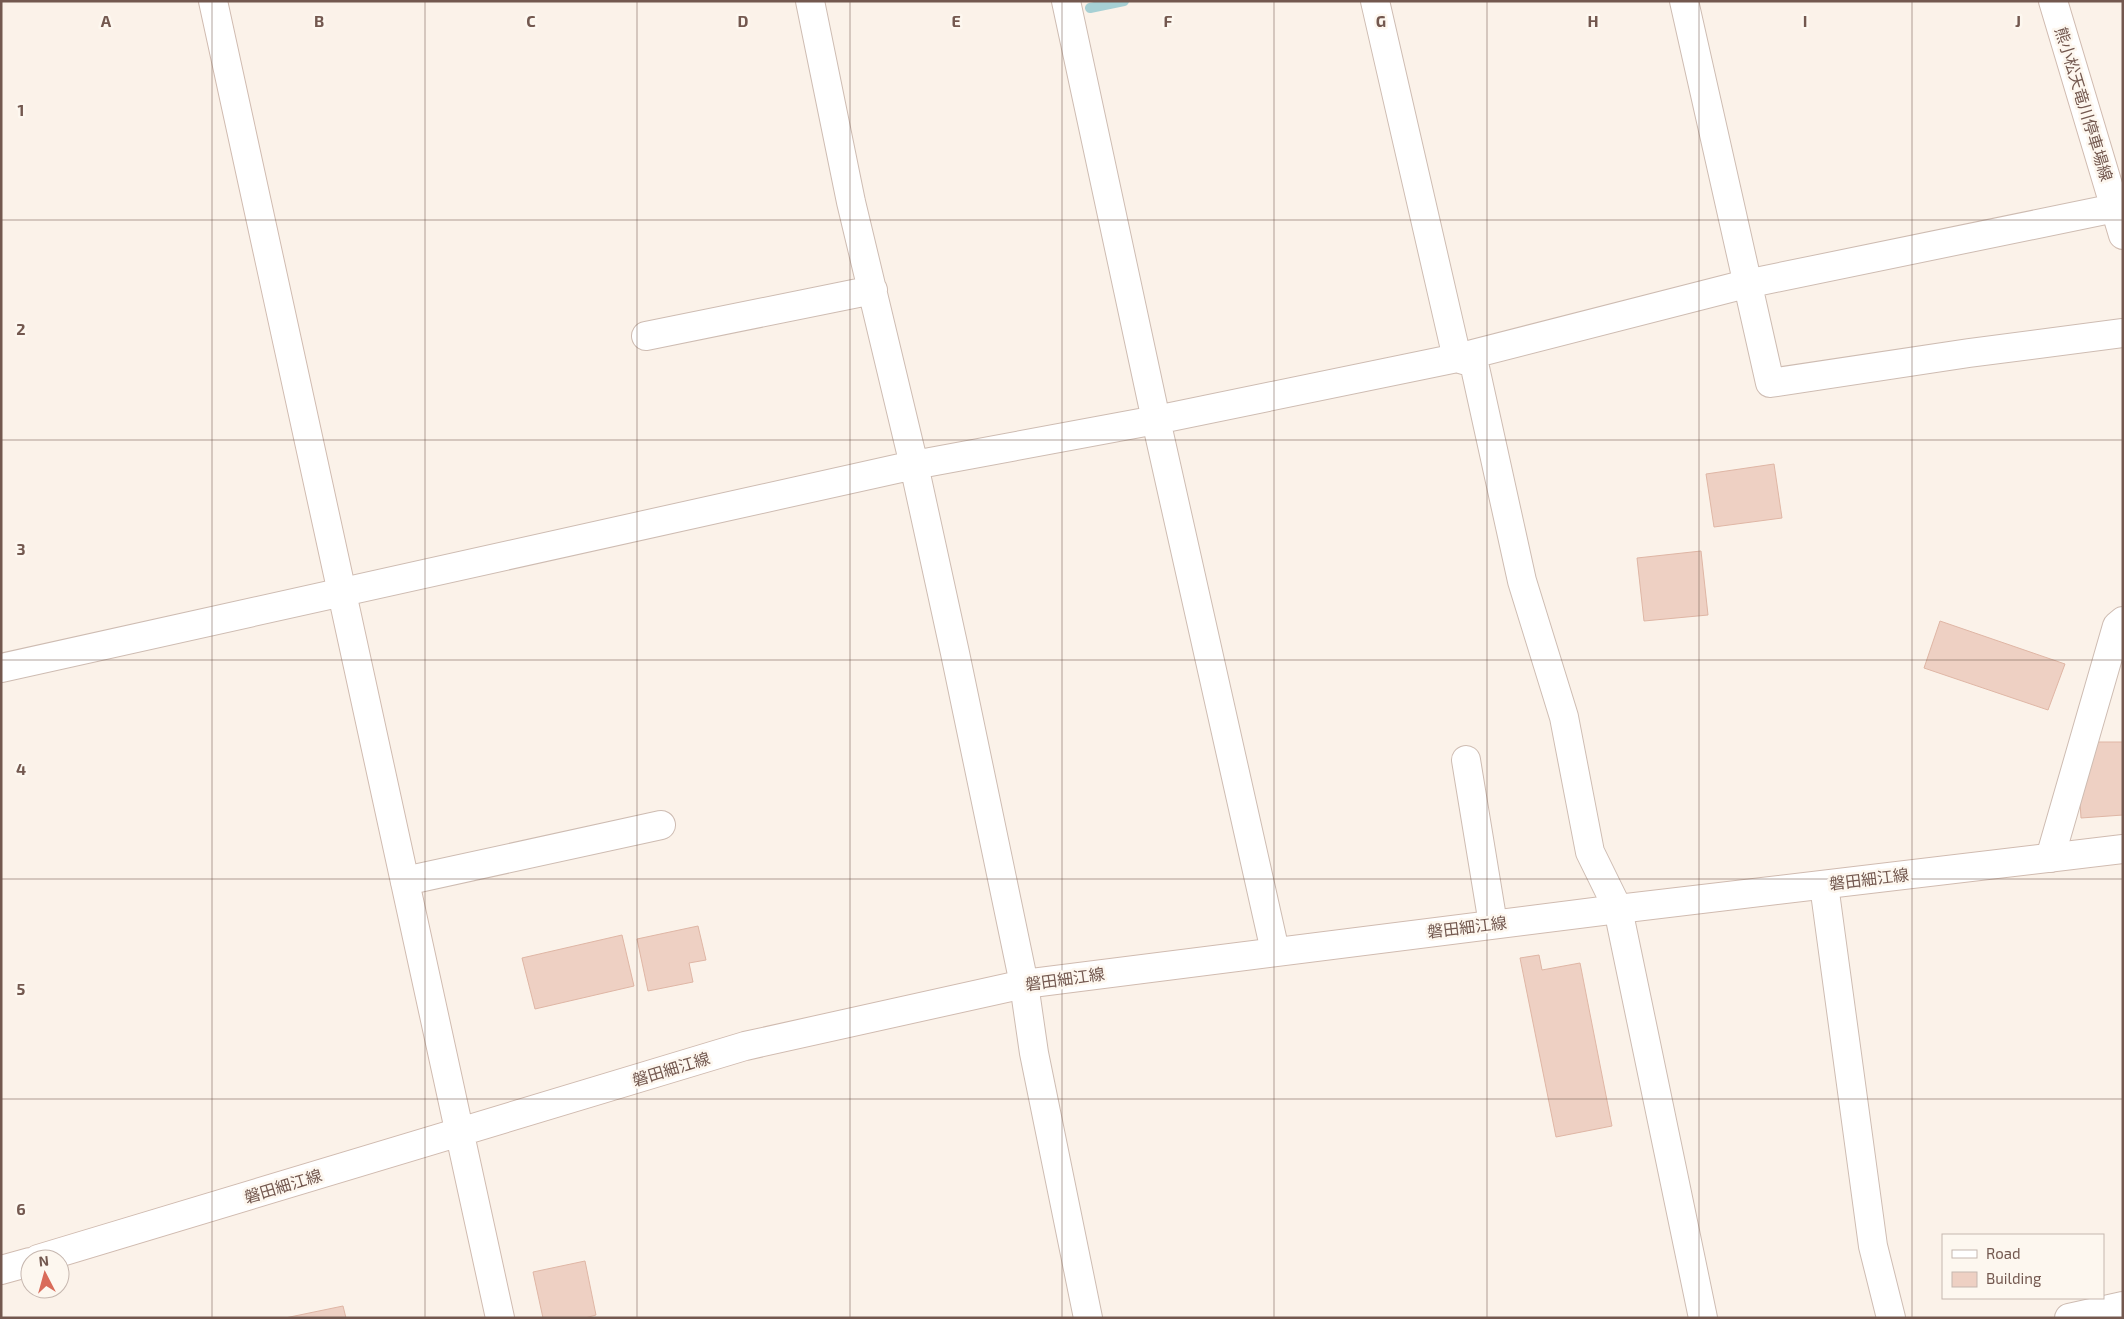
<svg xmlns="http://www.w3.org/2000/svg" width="2124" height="1319" font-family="'Exo 2','Noto Sans JP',sans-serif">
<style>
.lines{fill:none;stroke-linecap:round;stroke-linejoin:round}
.stream{stroke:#a6d0d4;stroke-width:10}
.building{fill:#eed0c3;stroke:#dfb6a5}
.street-casing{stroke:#cebcb2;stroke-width:30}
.secondary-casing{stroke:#d0bbb0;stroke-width:30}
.street{stroke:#fff;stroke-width:28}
.secondary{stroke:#fff;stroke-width:28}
.grid{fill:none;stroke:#73584f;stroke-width:1;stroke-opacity:0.55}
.labels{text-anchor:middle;stroke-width:5;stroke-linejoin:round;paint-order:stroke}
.street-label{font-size:16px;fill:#73584f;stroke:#fdf7ef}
.grid-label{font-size:16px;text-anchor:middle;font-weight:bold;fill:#73584f;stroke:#fdf7ef;stroke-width:5;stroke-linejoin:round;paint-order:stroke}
</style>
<rect width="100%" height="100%" fill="#fbf2e9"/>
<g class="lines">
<path class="stream" d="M1090 8 1124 1"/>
</g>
<path class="building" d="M1774 464 1782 518 1714 527 1706 474Z
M1701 551 1708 615 1644 621 1637 558Z
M1940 621 2065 664 2048 710 1924 668Z
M2095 742H2123V815L2081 818 2080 802Z
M698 926 706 960 689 963 693 982 648 991 637 939Z
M622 935 634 986 535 1009 522 958Z
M1539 955 1542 970 1580 963 1612 1126 1556 1137 1520 958Z
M585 1261 596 1315 585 1318H543L533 1272Z
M343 1306 346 1318H285Z"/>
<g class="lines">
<g class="street-casing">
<path id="street" d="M810 1 851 202 914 465 955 653 1024 984 1034 1053 1088 1318
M1066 1 1156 420 1275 951
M1375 1 1457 358 1474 363 1522 581 1564 717 1590 852 1618 909 1703 1318
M1684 1 1770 383 1969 353 2123 333
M646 336 873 290
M1 668 914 465 1156 420 1457 358 1746 284 2115 208
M1466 760 1493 924
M2050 858 2117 626 2123 621
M405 881 661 825
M1824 885 1873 1246 1891 1318
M2069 1318 2123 1306"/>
</g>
<g class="secondary-casing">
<path id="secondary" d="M213 1 500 1318
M2053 1 2123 235
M38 1259 745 1046 1024 984 1618 909 2123 849
M1 1270 30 1262"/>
</g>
<use href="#street" class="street"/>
<use href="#secondary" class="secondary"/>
</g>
<path class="grid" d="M212 1V1318M425 1V1318M637 1V1318M850 1V1318M1062 1V1318M1274 1V1318M1487 1V1318M1699 1V1318M1912 1V1318M1 220H2123M1 440H2123M1 660H2123M1 879H2123M1 1099H2123"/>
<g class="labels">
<g class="street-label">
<text transform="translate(2084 104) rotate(73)" y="6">熊小松天竜川停車場線</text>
<text transform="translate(1869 879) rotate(-7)" y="6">磐田細江線</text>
<text transform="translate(1467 927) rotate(-7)" y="6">磐田細江線</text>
<text transform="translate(1065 979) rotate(-8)" y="6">磐田細江線</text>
<text transform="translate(671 1069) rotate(-17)" y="6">磐田細江線</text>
<text transform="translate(283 1186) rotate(-17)" y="6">磐田細江線</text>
</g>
</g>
<g class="grid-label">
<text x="106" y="27">A</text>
<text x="319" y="27">B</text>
<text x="531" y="27">C</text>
<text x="743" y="27">D</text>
<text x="956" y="27">E</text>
<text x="1168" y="27">F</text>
<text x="1381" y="27">G</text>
<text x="1593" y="27">H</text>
<text x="1805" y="27">I</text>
<text x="2018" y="27">J</text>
<text x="21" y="116">1</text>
<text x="21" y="335">2</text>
<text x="21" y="555">3</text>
<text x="21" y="775">4</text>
<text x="21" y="995">5</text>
<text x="21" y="1215">6</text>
</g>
<rect width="2124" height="1319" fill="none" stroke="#73584f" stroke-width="5"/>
<rect x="1942" y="1234" width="162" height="65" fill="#fdf7ef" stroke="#c6b7af"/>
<rect x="1952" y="1250" width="25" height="8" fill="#ffffff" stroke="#c6b7af"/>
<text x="1986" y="1259" font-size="15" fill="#73584f">Road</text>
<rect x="1952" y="1272" width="25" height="15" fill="#eed0c3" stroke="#c6b7af"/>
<text x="1986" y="1284" font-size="15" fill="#73584f">Building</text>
<g transform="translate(45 1274) rotate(354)"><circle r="24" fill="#fdf7ef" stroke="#c6b7af"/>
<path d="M0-4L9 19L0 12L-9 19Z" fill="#d96b59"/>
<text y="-8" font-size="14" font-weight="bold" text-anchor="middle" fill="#73584f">N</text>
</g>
</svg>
